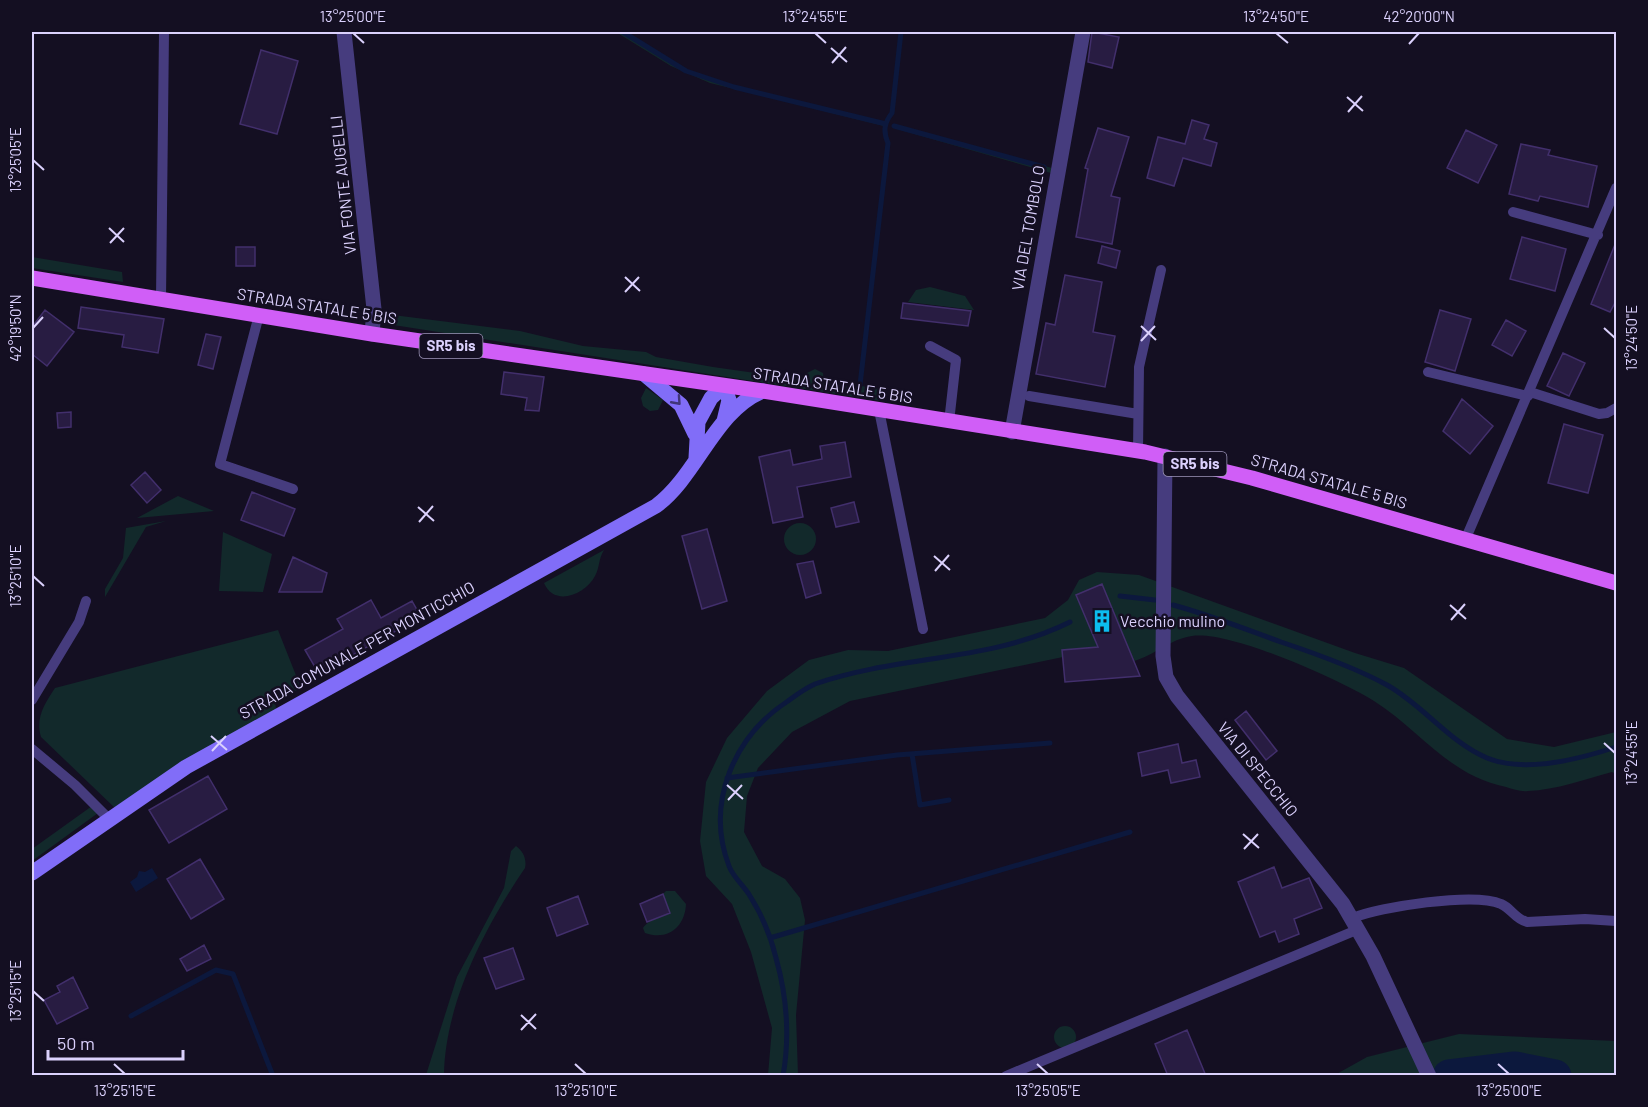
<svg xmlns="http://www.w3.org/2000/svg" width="1648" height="1107" font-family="Barlow,sans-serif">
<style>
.green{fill:#12292b}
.water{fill:#0c183d}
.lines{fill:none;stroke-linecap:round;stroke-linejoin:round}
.stream{stroke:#0c183d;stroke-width:5}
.river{stroke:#0c183d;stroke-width:33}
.building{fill:#281c42;stroke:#422f6c;stroke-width:1.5}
.service{stroke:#463c7e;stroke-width:10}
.minor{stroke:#463c7e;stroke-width:15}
.secondary{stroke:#816df8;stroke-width:15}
.primary{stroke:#d05ef7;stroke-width:15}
.oneway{stroke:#403578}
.ticks{fill:none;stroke:#dbd1fd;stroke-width:2}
.labels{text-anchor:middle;stroke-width:5;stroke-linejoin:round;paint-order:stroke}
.shield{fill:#140f22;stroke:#9f97bb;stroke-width:1.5}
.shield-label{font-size:15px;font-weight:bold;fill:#dbd1fd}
.street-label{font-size:16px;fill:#dbd1fd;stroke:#140f22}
.poi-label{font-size:16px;fill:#dbd1fd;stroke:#140f22;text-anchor:start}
.neatline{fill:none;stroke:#dbd1fd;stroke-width:2}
.ticks-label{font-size:15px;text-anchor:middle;fill:#dbd1fd}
</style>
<rect width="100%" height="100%" fill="#140f22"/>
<path class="green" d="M616 32H625L689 71 724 83 884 122 891 113 902 32 893 114C885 124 885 130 889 142L861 386 883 389 882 401 387 324 385 314 520 331 583 346 646 352 656 357 713 367 805 380 807 373 815 369 823 373 824 383 859 388 887 143 884 126 710 83 671 66Z
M894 125 1052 168 1051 173 897 129Z
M32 257 122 272 123 282 32 268Z
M930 287 965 296 974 310 908 302 916 290Z
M646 388 663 400 658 410 650 411 643 406 641 398Z
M178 496 214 511 137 518Z
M166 521 146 527 105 597V589L123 558 126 528Z
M784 539a16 16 0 1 1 32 0a16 16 0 1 1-32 0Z
M223 532 272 554 263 592 219 591Z
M604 550C598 560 600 567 595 576 585 595 554 607 544 583Z
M1097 572 1139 575 1355 653 1404 668 1507 739 1554 747 1616 732V774L1612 772C1586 779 1556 790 1528 791 1521 792 1513 789 1506 787 1448 775 1421 731 1374 701 1340 680 1230 630 1192 636 1170 639 1155 655 1134 661L1101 584 1076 595 1098 647 1063 650V657L850 701 792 732 758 768 747 796 744 832 762 866 785 879 800 898 805 920 796 1015 798 1075H768L772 1028 751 952 732 904 706 876 700 841 706 782 727 738 767 691 809 660 848 650 888 651 1045 618 1068 600 1079 580Z
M278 630 301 688 275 702 276 709 115 808 41 737C35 718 45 703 55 688Z
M92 806 98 813 32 861V849Z
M516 846C523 851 527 859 525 868 485 927 445 1003 444 1075H426L457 977 504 888 511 851Z
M666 891H675L686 904C685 927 668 941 645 933L643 928C651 916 676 918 662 895Z
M1054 1037a11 11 0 1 1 22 0a11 11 0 1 1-22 0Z
M1459 1034 1616 1041V1075L1333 1076 1367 1057Z"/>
<path class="water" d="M152 868 158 878 136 892 130 882 137 877 139 871 145 872Z"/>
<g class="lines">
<path class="stream" d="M623 32 686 71 734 87 886 124
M894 126 1044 167
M860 385 888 143C883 131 884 123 892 113L901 32
M1120 596 1155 600
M1173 605C1210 615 1245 629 1281 642 1317 654 1354 667 1387 685 1423 705 1449 742 1487 758 1524 773 1580 759 1616 747
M912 754 920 805 949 800
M727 778 897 755 1050 743
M770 938 1130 832
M131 1016 216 970 233 974 273 1076
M783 1076C790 1036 787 997 776 958 771 937 762 915 750 896 744 886 733 877 729 866 705 803 734 736 788 701 796 695 806 688 815 684 898 655 990 662 1070 622"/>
<path class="river" d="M1449 1076 1515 1068 1555 1076"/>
</g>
<path class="building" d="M1092 32 1119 37 1112 68 1088 62Z
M261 50 298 61 277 134 240 124Z
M1192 120 1209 125 1204 139 1217 143 1211 166 1183 158 1174 186 1147 178 1158 137 1185 144Z
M1098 128 1129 137 1111 196 1120 198 1112 244 1076 237 1088 169 1085 168Z
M1466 130 1497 145 1478 183 1447 168Z
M1521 144 1550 150 1548 155 1597 166 1588 207 1540 196 1538 201 1509 194Z
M1522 237 1566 249 1555 291 1510 279Z
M1616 242 1617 299 1610 312 1591 304Z
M1102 246 1120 251 1116 268 1098 263Z
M236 247H255V266H236Z
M1065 275 1102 282 1093 332 1115 336 1105 387 1036 374 1046 323 1055 325Z
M903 303 971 311 968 326 901 318Z
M81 307 164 319 158 353 122 347 124 335 78 328Z
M45 310 74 332 47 366 32 354V327Z
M1440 310 1471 319 1455 371 1425 362Z
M1506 320 1526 331 1512 356 1492 345Z
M206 334 221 337 213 369 198 365Z
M1563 353 1585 363 1569 396 1547 386Z
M504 372 544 377 539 411 525 410 527 398 501 394Z
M1462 399 1493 426 1470 454 1443 431Z
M71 412V427L58 428 57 413Z
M1564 424 1603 435 1588 493 1548 483Z
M845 442 851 477 797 487 803 517 773 523 759 457 790 450 793 465 822 459 820 446Z
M145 472 161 490 147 503 131 485Z
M252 492 295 509 284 536 241 520Z
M854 502 859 522 836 527 831 508Z
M707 529 727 601 702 609 682 536Z
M293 557 327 573 322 592H279Z
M813 561 821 593 806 598 797 564Z
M1102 584 1140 676 1065 682 1062 650 1098 647 1076 595Z
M371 600 381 618 412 601 421 617 319 674 305 650 343 629 337 619Z
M1246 711 1277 751 1266 760 1235 720Z
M1178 744 1182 763 1196 760 1200 777 1171 783 1168 770 1142 776 1138 753Z
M208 776 227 809 169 843 149 810Z
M200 859 224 899 191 919 167 879Z
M1274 867 1282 888 1309 878 1322 908 1294 919 1299 934 1279 942 1275 931 1260 937 1238 882Z
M663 894 670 913 647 922 640 904Z
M578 896 588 924 557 936 547 908Z
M204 945 211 959 187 971 180 959Z
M513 948 524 979 496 989 484 958Z
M73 977 88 1008 57 1024 44 1000 60 992 57 986Z
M1187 1030 1206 1076H1168L1155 1044Z"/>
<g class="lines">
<path class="service" d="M1513 212 1598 235
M161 299 164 32
M259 315 220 464 293 489
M930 346 956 360 949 422
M1428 372 1528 396
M1530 392 1599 414 1607 413 1616 408
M1029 396 1138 414
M879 410 923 629
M1138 451 1139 367 1161 270
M1466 538 1616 188
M32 700 79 622 86 601
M32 749 75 785 108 818
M1353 918C1379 907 1474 892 1501 904 1511 908 1515 919 1527 922L1585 919 1616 921
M1006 1076 1359 929"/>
<path class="minor" d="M344 32 374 309 372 334
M1012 432 1083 32
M1165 456 1163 656 1166 677 1177 696 1343 904 1373 956 1429 1076"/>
<path class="secondary" d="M644 374 681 405 695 434
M696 458 698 422 711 398 724 386 729 400 724 421
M32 873 186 767 656 506C697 476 715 410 763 391"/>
<path class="primary" d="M32 278 372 334 763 391 1145 452 1252 478 1616 583"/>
</g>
<defs><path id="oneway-chevron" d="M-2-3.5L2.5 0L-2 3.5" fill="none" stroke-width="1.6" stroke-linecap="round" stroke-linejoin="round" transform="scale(1.5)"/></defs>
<use class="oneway" href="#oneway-chevron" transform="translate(677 401) rotate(48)"/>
<path class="ticks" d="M353 33 364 43M815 33 826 43M1276 33 1288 43M1409 44 1419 33M831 48 847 62M832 63 846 47M1347 97 1363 111M1348 112 1362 96M33 160 44 170M109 228 124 242M110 243 124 228M625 277 640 291M625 292 639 277M1141 326 1156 340M33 328 43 317M1604 328 1615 338M1141 341 1155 326M418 507 434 521M419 522 433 506M934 556 950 570M935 571 949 555M33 576 44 586M1450 605 1466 619M1451 620 1465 604M211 736 227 750M1604 743 1615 753M212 751 226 736M727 785 743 799M728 800 742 785M1243 834 1259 848M1244 849 1258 834M33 991 44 1001M521 1015 536 1029M521 1030 536 1014M114 1064 125 1074M575 1064 586 1074M1037 1064 1048 1074M1498 1064 1509 1074"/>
<defs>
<g id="building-bare" transform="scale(1.8)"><path d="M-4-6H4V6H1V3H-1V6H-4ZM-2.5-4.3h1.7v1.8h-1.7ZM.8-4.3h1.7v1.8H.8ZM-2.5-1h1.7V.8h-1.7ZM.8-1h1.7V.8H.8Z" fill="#0cbdef" stroke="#140f22" stroke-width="2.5" paint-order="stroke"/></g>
</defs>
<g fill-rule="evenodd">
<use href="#building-bare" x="1102" y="621"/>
</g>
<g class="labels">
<g class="shield">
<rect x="419.5" y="334" width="63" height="24" rx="4.5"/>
<rect x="1163.5" y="452" width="63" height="24" rx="4.5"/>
</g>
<g class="shield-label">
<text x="451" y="351">SR5 bis</text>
<text x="1195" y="469">SR5 bis</text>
</g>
<g class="street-label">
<text transform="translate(343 185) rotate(-96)" y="6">VIA FONTE AUGELLI</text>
<text transform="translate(1028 228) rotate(-80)" y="6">VIA DEL TOMBOLO</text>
<text transform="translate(317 306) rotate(9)" y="6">STRADA STATALE 5 BIS</text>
<text transform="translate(833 385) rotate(9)" y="6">STRADA STATALE 5 BIS</text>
<text transform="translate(1329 481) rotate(16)" y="6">STRADA STATALE 5 BIS</text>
<text transform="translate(357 650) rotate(-29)" y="6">STRADA COMUNALE PER MONTICCHIO</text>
<text transform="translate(1258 769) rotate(51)" y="6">VIA DI SPECCHIO</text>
</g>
<g class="poi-label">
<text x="1120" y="627">Vecchio mulino</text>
</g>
</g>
<rect width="1648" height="1107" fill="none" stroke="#140f22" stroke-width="66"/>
<path d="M48 1050v9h135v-9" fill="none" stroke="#dbd1fd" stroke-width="3"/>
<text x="57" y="1050" font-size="18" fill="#dbd1fd" stroke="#140f22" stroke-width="4.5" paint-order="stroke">50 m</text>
<rect x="33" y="33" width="1582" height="1041" class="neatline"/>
<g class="ticks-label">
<text x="353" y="22">13°25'00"E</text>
<text x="815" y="22">13°24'55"E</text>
<text x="1276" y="22">13°24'50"E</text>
<text x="1419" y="22">42°20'00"N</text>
<text transform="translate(16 160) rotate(-90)" y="5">13°25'05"E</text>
<text transform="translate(16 328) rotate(-90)" y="5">42°19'50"N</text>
<text transform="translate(1632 338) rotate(-90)" y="5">13°24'50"E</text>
<text transform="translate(16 576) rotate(-90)" y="5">13°25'10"E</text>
<text transform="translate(1632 753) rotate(-90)" y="5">13°24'55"E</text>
<text transform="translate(16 991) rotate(-90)" y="5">13°25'15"E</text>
<text x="125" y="1096">13°25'15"E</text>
<text x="586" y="1096">13°25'10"E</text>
<text x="1048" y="1096">13°25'05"E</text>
<text x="1509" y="1096">13°25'00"E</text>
</g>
</svg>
